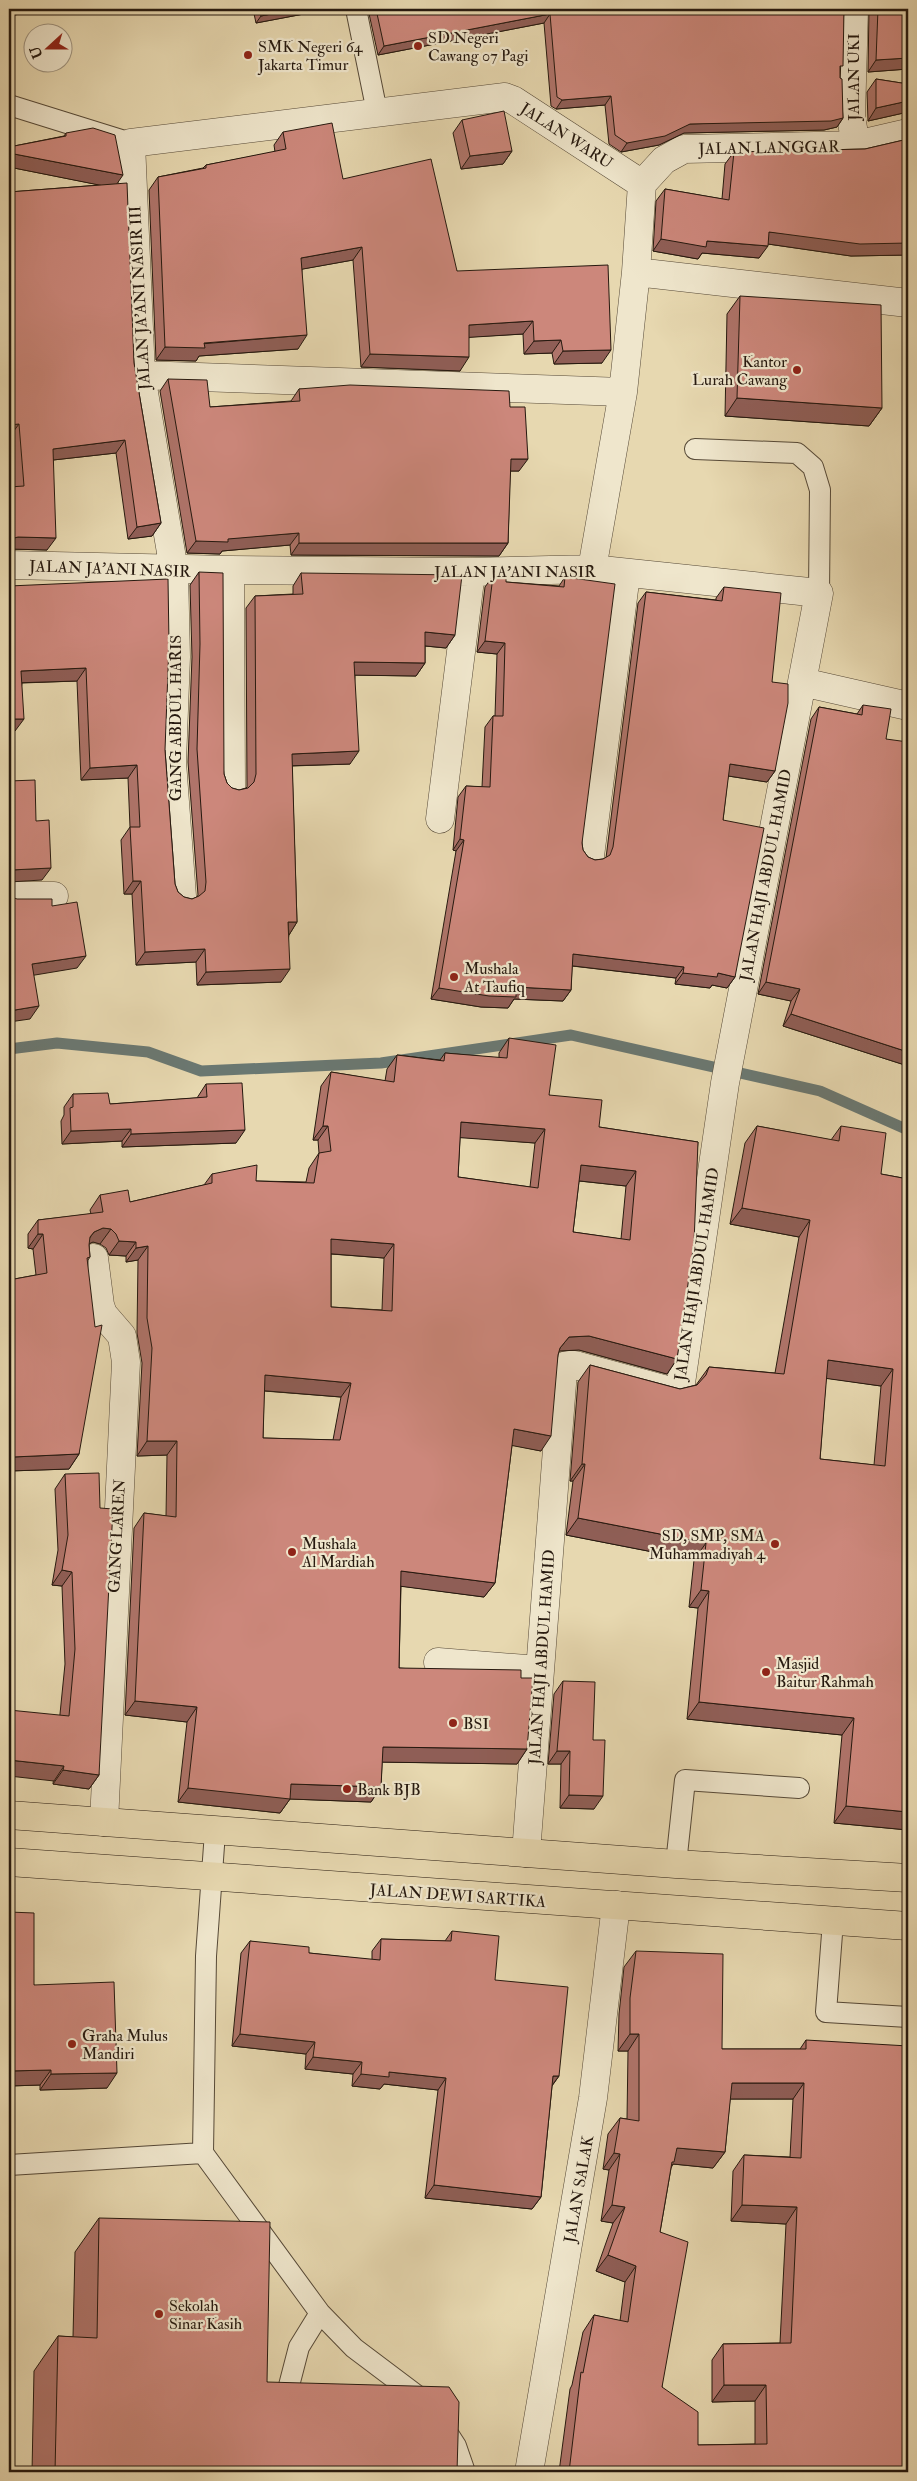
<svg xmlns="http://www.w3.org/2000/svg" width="917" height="2481" font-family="'IM FELL Double Pica',serif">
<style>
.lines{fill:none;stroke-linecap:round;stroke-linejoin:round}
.stream{stroke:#6a7872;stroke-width:11}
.lane-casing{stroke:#564937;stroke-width:22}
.street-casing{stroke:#564937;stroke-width:29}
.primary-casing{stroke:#26190f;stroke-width:29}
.lane{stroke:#efe6cc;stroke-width:20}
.street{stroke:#efe6cc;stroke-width:28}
.primary{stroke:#e7d8b0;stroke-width:28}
.wall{fill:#af746a;stroke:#26190f;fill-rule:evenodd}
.shaded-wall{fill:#8f5e56;stroke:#26190f}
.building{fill:#cc877b;stroke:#26190f;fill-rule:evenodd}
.poi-dot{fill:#8f2418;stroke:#efe6cc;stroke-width:2}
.labels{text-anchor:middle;stroke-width:4.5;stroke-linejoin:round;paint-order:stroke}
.poi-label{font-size:16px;fill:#26190f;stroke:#efe6cc;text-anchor:start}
.street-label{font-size:16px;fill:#26190f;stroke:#efe6cc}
</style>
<rect width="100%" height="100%" fill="#e7d8b0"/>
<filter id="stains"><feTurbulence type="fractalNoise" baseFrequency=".004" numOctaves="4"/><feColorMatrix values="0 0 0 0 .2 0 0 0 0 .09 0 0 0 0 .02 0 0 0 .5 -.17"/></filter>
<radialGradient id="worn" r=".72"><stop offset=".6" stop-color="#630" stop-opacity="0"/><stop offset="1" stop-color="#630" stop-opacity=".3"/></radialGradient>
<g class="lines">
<path class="stream" d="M9 1049 57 1043 148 1052 201 1071 381 1063 571 1035 820 1091 908 1130"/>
<g class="lane-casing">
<path id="lane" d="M356 9 377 112
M9 105 131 143
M695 449 797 453 813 467 820 490 819 593
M676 1864 685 1780 799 1788
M833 1921 826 2012 908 2017
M203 2153 320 2313 354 2348 427 2403
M9 2165 203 2153 206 1956 215 1832
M285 2401 299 2347 320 2313
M445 2429 456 2446 465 2472"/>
</g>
<g class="street-casing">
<path id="street" d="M854 9 851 117 856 145
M642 184 664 160 684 149 856 145 908 133
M636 272 908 303
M141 375 623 392
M9 565 230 570 471 572 592 569 819 593 802 682 908 706
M230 570 231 787
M440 819 471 572
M590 856 626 574
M9 896H54
M182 896 172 762 176 657 174 570 141 375 131 143 505 97 513 100 642 184 636 272 623 392 592 569
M94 1258 100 1305 103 1314 122 1336 126 1362 104 1822
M438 1662 539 1670
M526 1853 563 1371 567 1365H575L667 1390 677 1389 681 1383 725 1083 802 682
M529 2472 593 2098 616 1905"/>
</g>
<g class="primary-casing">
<path id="primary" d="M9 1815 676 1864 908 1878
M9 1862 908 1926"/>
</g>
<use href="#lane" class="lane"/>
<use href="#street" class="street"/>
<use href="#primary" class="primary"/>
</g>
<path class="wall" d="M253 9H312L309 13 256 23Z
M368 9H844L840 78 843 118 837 127 824 130 684 133 659 145 621 152 609 144 605 105 556 109 551 106 544 23 378 55Z
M869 9H908V69L868 72Z
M876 79 908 84V112L868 121 867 92Z
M462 120 512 151 503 164 461 169 453 133Z
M283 132 343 179 457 271 602 363 554 364 552 353 524 354 523 334 469 337 460 371 361 367 353 260 302 269 298 349 199 356 196 361 156 360 149 190 158 177 203 168 206 165 275 152 274 145Z
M66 133 116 184 134 363 161 523 152 536 128 539 116 453 53 460 47 550 9 549 14 486 10 436 9 437V192L100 185 9 167V147L64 136Z
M908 139V255L851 256 768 244 759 258 702 253 698 259 653 251 656 201 665 189 722 199 725 164 734 152 865 149Z
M740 296 882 408 869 426 725 416 727 314Z
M168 379 210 407 291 401 299 389 510 407 519 471H510L508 543 499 556 291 555 290 545 222 551 220 554 187 553 160 391Z
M199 572 224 774 227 783 232 788 239 790 246 788 247 787 246 608 255 596 293 594V586L301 573 455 635 446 648 425 646V663L416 676 355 675 350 764 292 766 297 922 289 935 281 982 197 985 196 962 136 965 132 894H124L121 840 130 827 128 778 81 780 77 681 22 683 15 731 9 732V586L165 750 175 884 178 892 184 897 192 899 197 897 198 895 188 762 192 657 190 585Z
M493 576 506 582 559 586 565 577 582 843 583 850 588 857 595 860 603 859 606 858 638 603 646 592 716 600V598L724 587 772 682 775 771 767 782 728 776 723 820 735 977 727 988 712 985 710 988 675 984 676 978 572 966 571 990 563 1001 514 999 508 1008 481 1007 431 999 456 851 453 850 458 797 466 786 482 787 485 727 493 716H495L497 654 477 652 485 587Z
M863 705 886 739 908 1066 783 1026 791 1001 758 994 811 719 819 707 857 714Z
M509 1038 549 1095 599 1127 698 1142 677 1359 667 1374 579 1350 559 1351 558 1355 541 1451 512 1445 495 1583 484 1597 401 1586 399 1668 521 1678 527 1749 517 1764 382 1762 381 1787 371 1802 290 1799 280 1813 178 1802 187 1722 125 1715 134 1528 144 1513 166 1516 167 1455 137 1456 142 1363 137 1333 138 1260 126 1262V1256L109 1255 106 1248 100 1244 93 1242 89 1244 90 1257 88 1260 79 1454 69 1469 9 1471V1280L36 1275 33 1249 28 1248V1234L38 1220 91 1214 90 1210 100 1195 130 1202 204 1185 212 1174 256 1181 306 1182 309 1168 319 1153 318 1140H313L321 1086 331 1072 385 1081 387 1069 397 1055 440 1060 445 1053 499 1058V1053ZM460 1137 535 1143 530 1187 458 1177ZM579 1181 626 1186 621 1239 573 1232ZM331 1254 384 1258 382 1310 331 1307ZM264 1391 341 1397 333 1440 263 1438Z
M206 1084 236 1143 122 1147V1141L62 1144 61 1121 64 1115V1107L73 1094 110 1104 197 1098Z
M757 1126 831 1140 841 1126 881 1174 908 1179V1830L834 1823 842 1735 687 1719 698 1608 689 1607 694 1560 566 1535 573 1481H570L578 1382 590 1365 680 1389 696 1385 709 1367 775 1373 799 1237 730 1224 745 1143ZM826 1378 881 1386 874 1465 820 1459Z
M65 1474 99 1775 89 1789 53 1784 65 1664 62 1586 52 1585 58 1550 55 1489Z
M563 1681 593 1740 594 1809 560 1808 561 1764H548L554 1694Z
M9 1912 34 1985 107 2088 40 2090V2085L9 2086Z
M452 1931 495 1980 559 2076 552 2086 541 2197 532 2209 425 2198 438 2090 384 2084 380 2089 352 2086 353 2074 305 2069 306 2054 232 2046 241 1953 250 1941 309 1953 372 1960V1951L381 1939 445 1941Z
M636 1951 722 2049H800L806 2040 908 2472H559L570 2389 572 2385 583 2332 594 2315 620 2321 625 2282 596 2271 613 2223 601 2221 609 2170 603 2169 608 2134 620 2118 627 2119 628 2051H618L619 2014 624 1967ZM730 2099H793L790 2157 744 2155 733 2171 731 2221 786 2224 780 2343 723 2344 712 2360V2402L755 2401V2444L698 2445 662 2387 660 2232 671 2168 673 2164 713 2168 725 2152Z
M99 2218 267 2382 457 2472H32L34 2371 58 2336 73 2337 75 2252Z"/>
<path class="shaded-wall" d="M16 9H48L9 16V10Z
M297 9H312L309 13 256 23 261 16Z
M550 14 544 23 378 55 384 46Z
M908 58V69L868 72 876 60Z
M611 96 605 105 556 109 562 100Z
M908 101V112L868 121 876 108Z
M843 118 837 127 824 130 684 133 659 145 621 152 627 143 690 124Z
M512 151 503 164 461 169 470 156Z
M9 153 123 175 114 188 9 167Z
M769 232 908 243V255L851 256 761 243Z
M661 239 707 241 768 246 759 258 702 253 698 259 653 251Z
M362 247 353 260 292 271 301 258Z
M533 321 523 334 459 338 469 325Z
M307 335 298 349 199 356 196 361 156 360 165 347Z
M561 340 552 353 524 354 534 341Z
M611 350 602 363 554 364 563 351Z
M370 354 469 357 460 371 361 367Z
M737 398 882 408 869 426 725 416Z
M19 424 10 436 9 437V425Z
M125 440 116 453 44 461 53 449Z
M511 459H528L519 471H502Z
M161 523 152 536 128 539 137 527Z
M299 533 290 545 222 551 220 554 187 553 196 541Z
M18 537 56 538 47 550 9 549V540L10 539Z
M299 543H508L499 556 291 555Z
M425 632 455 635 446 648 416 645Z
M485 641 505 643 497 654 477 652Z
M354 662 425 663 416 676 345 675Z
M86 668 77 681 12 683 21 671Z
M9 719H24L15 731 9 732Z
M359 751 350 764 283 766 292 754Z
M730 764 775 771 767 782 722 775Z
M137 765 128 778 81 780 90 768Z
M460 839 464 840 456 851 453 850Z
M51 868 42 880 9 882V871L11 870Z
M133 881H141L132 894H124Z
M288 922H297L289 935Z
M205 949 196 962 136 965 145 952Z
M573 954 684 967 676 978 565 965Z
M86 956 77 968 23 977 32 964Z
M290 969 281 982 197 985 206 972Z
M683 973H718L735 977 727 988 712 985 710 988 675 984Z
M766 982 800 989 791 1001 758 994Z
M516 987 571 990 563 1001 514 999 508 1008 481 1007 431 999 439 988Z
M39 1006 30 1019 9 1022V1011Z
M791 1014 908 1052V1066L783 1026Z
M461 1122 545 1129 535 1143 451 1137Z
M323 1126H328L318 1140H313Z
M131 1129 122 1141 62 1144 71 1131Z
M245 1130 236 1143 122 1147 131 1134Z
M581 1165 636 1171 626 1186 571 1180Z
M742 1208 810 1220 799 1237 730 1224Z
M103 1228 111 1229 100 1244 93 1242 84 1246 94 1232Z
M38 1234H43L33 1249 28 1248Z
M331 1239 394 1244 384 1258 321 1253Z
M119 1241 136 1242 126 1256 109 1255Z
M148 1246 138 1260 126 1262 136 1248Z
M589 1336 677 1359 667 1374 579 1350 559 1351 560 1348 569 1337Z
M828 1360 893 1369 881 1386 816 1377Z
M265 1375 351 1383 341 1397 255 1390Z
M514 1429 551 1436 541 1451 504 1444Z
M147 1441H177L167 1455 137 1456Z
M79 1454 69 1469 9 1471V1463L13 1457Z
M582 1464H585L573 1481H570Z
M578 1518 706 1543 694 1560 566 1535Z
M62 1570 72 1572 62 1586 52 1585Z
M401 1571 495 1583 484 1597 391 1585Z
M701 1590 709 1591 698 1608 689 1607Z
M135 1701 197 1707 187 1722 125 1715Z
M699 1702 854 1718 842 1735 687 1719Z
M383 1747 527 1749 517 1764 373 1762Z
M557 1751H570L561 1764H548Z
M9 1760 64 1766 54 1781 9 1776Z
M63 1770 99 1775 89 1789 53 1784Z
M291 1784 381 1787 371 1802 290 1799 280 1813 178 1802 188 1788Z
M569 1795 603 1796 594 1809 560 1808Z
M846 1806 908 1812V1830L834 1823Z
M240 2034 315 2042 306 2054 232 2046Z
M630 2034H639L628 2051H618Z
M313 2057 362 2062 353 2074 305 2069Z
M51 2070 40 2085 9 2086V2071Z
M389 2072 446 2078 438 2090 384 2084 380 2089 352 2086 361 2074Z
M117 2073 107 2088 40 2090 51 2074Z
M553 2076H559L550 2088Z
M732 2083H804L793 2099H720Z
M677 2148 725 2152 713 2168 673 2164 663 2179Z
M614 2153 620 2154 609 2170 603 2169Z
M434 2185 541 2197 532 2209 425 2198Z
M612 2205 625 2207 613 2223 601 2221Z
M742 2205 797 2207 786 2224 731 2221Z
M608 2255 636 2266 625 2282 596 2271Z
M724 2385H766L755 2401 712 2402Z"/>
<path class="building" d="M259 9H297L261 16Z
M376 9H844L843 66H840V78L842 79 843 118 831 121 690 124 665 136 627 143 615 135 611 96 562 100 557 97 550 14 384 46Z
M878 9H908V58L876 60Z
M876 79 908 84V101L876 108Z
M504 111 512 151 470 156 462 120Z
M332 123 343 179 431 159 457 271 608 265 611 350 563 351 561 340 534 341 533 321 469 325V357L370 354 362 247 301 258 307 335 204 343 205 348 165 347 158 177 206 168V165L286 149 283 132Z
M93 128 115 135 123 175 9 153V147L66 136V133Z
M908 139V243L860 244 769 232 768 246 707 241 706 247 661 239 665 189 729 200 734 152 865 149Z
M127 183 134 363 161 523 137 527 125 440 53 449 56 538 18 537 10 539 9 540V487L24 486 19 424 9 425V192Z
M740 296 881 305 882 408 737 398Z
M168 379 207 380 210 407 300 401 299 389 350 385 509 391 510 407H525L528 459H511L508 543H299V533L228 539V542L196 541Z
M199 572 223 573 224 774 227 783 232 788 239 790 248 788 254 782 256 774 255 596 303 594 301 573 462 575 455 635 425 632V663L354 662 359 751 292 754 297 922H288L290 969 206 972 205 949 145 952 141 881H133L130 827H140L137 765 90 768 86 668 21 671 24 719H9V586L168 579 169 644 165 750 175 884 178 892 184 897 192 899 199 896 205 891 206 882 197 749 200 644Z
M493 576H506V582L564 587 565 577 615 584 582 843 583 850 588 857 595 860 603 859 610 855 613 847 646 592 722 601 724 587 781 593 772 682 788 684V703L775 771 730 764 723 820 764 828 735 977 718 973 717 977 683 973 684 967 573 954 571 990 516 987V997L489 996 439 988 464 840 460 839 466 786 490 787 493 716H503L505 643 485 641Z
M863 705 891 709 886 739 908 742V1052L791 1014 800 989 766 982 819 707 862 715Z
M35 780 36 821 49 820 51 868 11 870 9 871V781Z
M9 896 17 899H52V906L77 902 86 956 32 964 39 1006 9 1011Z
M509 1038 556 1045 549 1095 602 1100 599 1127 698 1142 694 1243 677 1359 589 1336 569 1337 560 1348 558 1355 551 1436 514 1429 495 1583 401 1571 399 1668 521 1670V1678H533L527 1749 383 1747 381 1787 291 1784 290 1799 188 1788 197 1707 135 1701 144 1513 176 1517 177 1441H147L152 1348 147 1318 148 1246 136 1248V1242L119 1241 116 1234 111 1229 103 1228 94 1232 90 1237 89 1245 90 1257 87 1258 95 1327 102 1325 79 1454 13 1457 9 1384V1280L47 1273 43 1234H38V1220L103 1212 100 1195 128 1190 130 1202 212 1183V1174L257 1165 256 1181 314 1183 319 1153 331 1151 328 1126H323L331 1072 394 1082 397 1055 444 1061 445 1053 507 1058ZM461 1122 545 1129 538 1188 458 1177ZM581 1165 636 1171 630 1240 573 1232ZM331 1239 394 1244 392 1311 331 1307ZM265 1375 351 1383 340 1440 263 1438Z
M242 1083 245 1130 131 1134V1129L71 1131 70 1108 73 1107V1094L108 1093 110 1104 207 1097 206 1084Z
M757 1126 839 1141 841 1126 886 1133 881 1174 908 1179V1812L846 1806 854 1718 699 1702 709 1591 701 1590 706 1543 578 1518 585 1464H582L590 1365 680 1389 697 1385 706 1375 709 1367 784 1374 810 1220 742 1208ZM828 1360 893 1369 885 1466 820 1459Z
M99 1473 100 1508 113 1509 99 1775 63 1770 64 1766 9 1760V1710L69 1716 75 1649 72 1572 62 1570 68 1535 65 1474Z
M563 1681 595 1682 593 1740H605L603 1796 569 1795 570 1751H557Z
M9 1912 34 1913V1985L114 1982 117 2073 51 2074V2070L9 2071Z
M452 1931 499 1936 495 1980 568 1987 559 2076H553L541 2197 434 2185 446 2078 389 2072V2077L361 2074 362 2062 313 2057 315 2042 240 2034 250 1941 309 1947V1953L380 1960 381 1939 451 1941Z
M636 1951 723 1954 722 2049H806V2040L908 2046V2472H569L581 2372 583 2373 594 2315 628 2322 636 2266 608 2255 625 2207 612 2205 620 2154 614 2153 620 2118 639 2121V2034H630V1998ZM732 2083H804L801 2158 744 2155 742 2205 797 2207 791 2343 723 2344 724 2385H766L767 2444 698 2445V2412L662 2387 688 2242 660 2232 672 2162H674L677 2148 725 2152Z
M99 2218 270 2222 267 2382 449 2387 459 2402 457 2472H55L58 2336 97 2338Z
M9 2242 12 2281 9 2282Z"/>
<g class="poi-dot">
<circle cx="418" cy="46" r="5"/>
<circle cx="248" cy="55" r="5"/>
<circle cx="797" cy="370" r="5"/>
<circle cx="454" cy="977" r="5"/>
<circle cx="775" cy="1544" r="5"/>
<circle cx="292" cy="1552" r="5"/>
<circle cx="766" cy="1672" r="5"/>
<circle cx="453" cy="1723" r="5"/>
<circle cx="347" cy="1789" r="5"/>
<circle cx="72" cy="2044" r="5"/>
<circle cx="159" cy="2314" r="5"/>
</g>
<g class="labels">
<g class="poi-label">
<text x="428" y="43">SD Negeri<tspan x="428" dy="18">Cawang 07 Pagi</tspan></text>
<text x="258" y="52">SMK Negeri 64<tspan x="258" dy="18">Jakarta Timur</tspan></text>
<text x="787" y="367" text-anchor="end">Kantor<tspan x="787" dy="18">Lurah Cawang</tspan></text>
<text x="464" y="974">Mushala<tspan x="464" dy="18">At Taufiq</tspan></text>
<text x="765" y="1541" text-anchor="end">SD, SMP, SMA<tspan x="765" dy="18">Muhammadiyah 4</tspan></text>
<text x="302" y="1549">Mushala<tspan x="302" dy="18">Al Mardiah</tspan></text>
<text x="776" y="1669">Masjid<tspan x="776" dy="18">Baitur Rahmah</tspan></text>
<text x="463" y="1729">BSI</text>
<text x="357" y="1795">Bank BJB</text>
<text x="82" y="2041">Graha Mulus<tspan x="82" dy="18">Mandiri</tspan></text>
<text x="169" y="2311">Sekolah<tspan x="169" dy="18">Sinar Kasih</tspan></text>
</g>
<g class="street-label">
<text transform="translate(853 77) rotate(-90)" y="6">JALAN UKI</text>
<text transform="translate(567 135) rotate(33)" y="6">JALAN WARU</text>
<text transform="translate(769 147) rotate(-1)" y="6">JALAN LANGGAR</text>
<text transform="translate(139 298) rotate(-93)" y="6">JALAN JA'ANI NASIR III</text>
<text transform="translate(110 568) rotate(2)" y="6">JALAN JA'ANI NASIR</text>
<text x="515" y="577">JALAN JA'ANI NASIR</text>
<text transform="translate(175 718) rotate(-90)" y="6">GANG ABDUL HARIS</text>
<text transform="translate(765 875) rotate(-79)" y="6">JALAN HAJI ABDUL HAMID</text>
<text transform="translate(696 1274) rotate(-81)" y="6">JALAN HAJI ABDUL HAMID</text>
<text transform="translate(116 1536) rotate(-87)" y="6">GANG LAREN</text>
<text transform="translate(541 1657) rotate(-86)" y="6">JALAN HAJI ABDUL HAMID</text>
<text transform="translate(458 1895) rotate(4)" y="6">JALAN DEWI SARTIKA</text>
<text transform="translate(578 2189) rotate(-80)" y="6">JALAN SALAK</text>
</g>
</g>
<rect width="917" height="2481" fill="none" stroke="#e7d8b0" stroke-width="30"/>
<rect x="10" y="10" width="897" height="2461" fill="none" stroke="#26190f" stroke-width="2.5"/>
<rect x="15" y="15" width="887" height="2451" fill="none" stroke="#26190f"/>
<g transform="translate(48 48) rotate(249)"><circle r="24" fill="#efe6cc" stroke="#9f9480"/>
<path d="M0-4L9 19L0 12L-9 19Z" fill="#8f2418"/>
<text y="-8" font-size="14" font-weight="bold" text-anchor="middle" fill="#26190f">U</text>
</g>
<rect width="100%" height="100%" filter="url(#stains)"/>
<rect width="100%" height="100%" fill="url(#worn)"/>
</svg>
